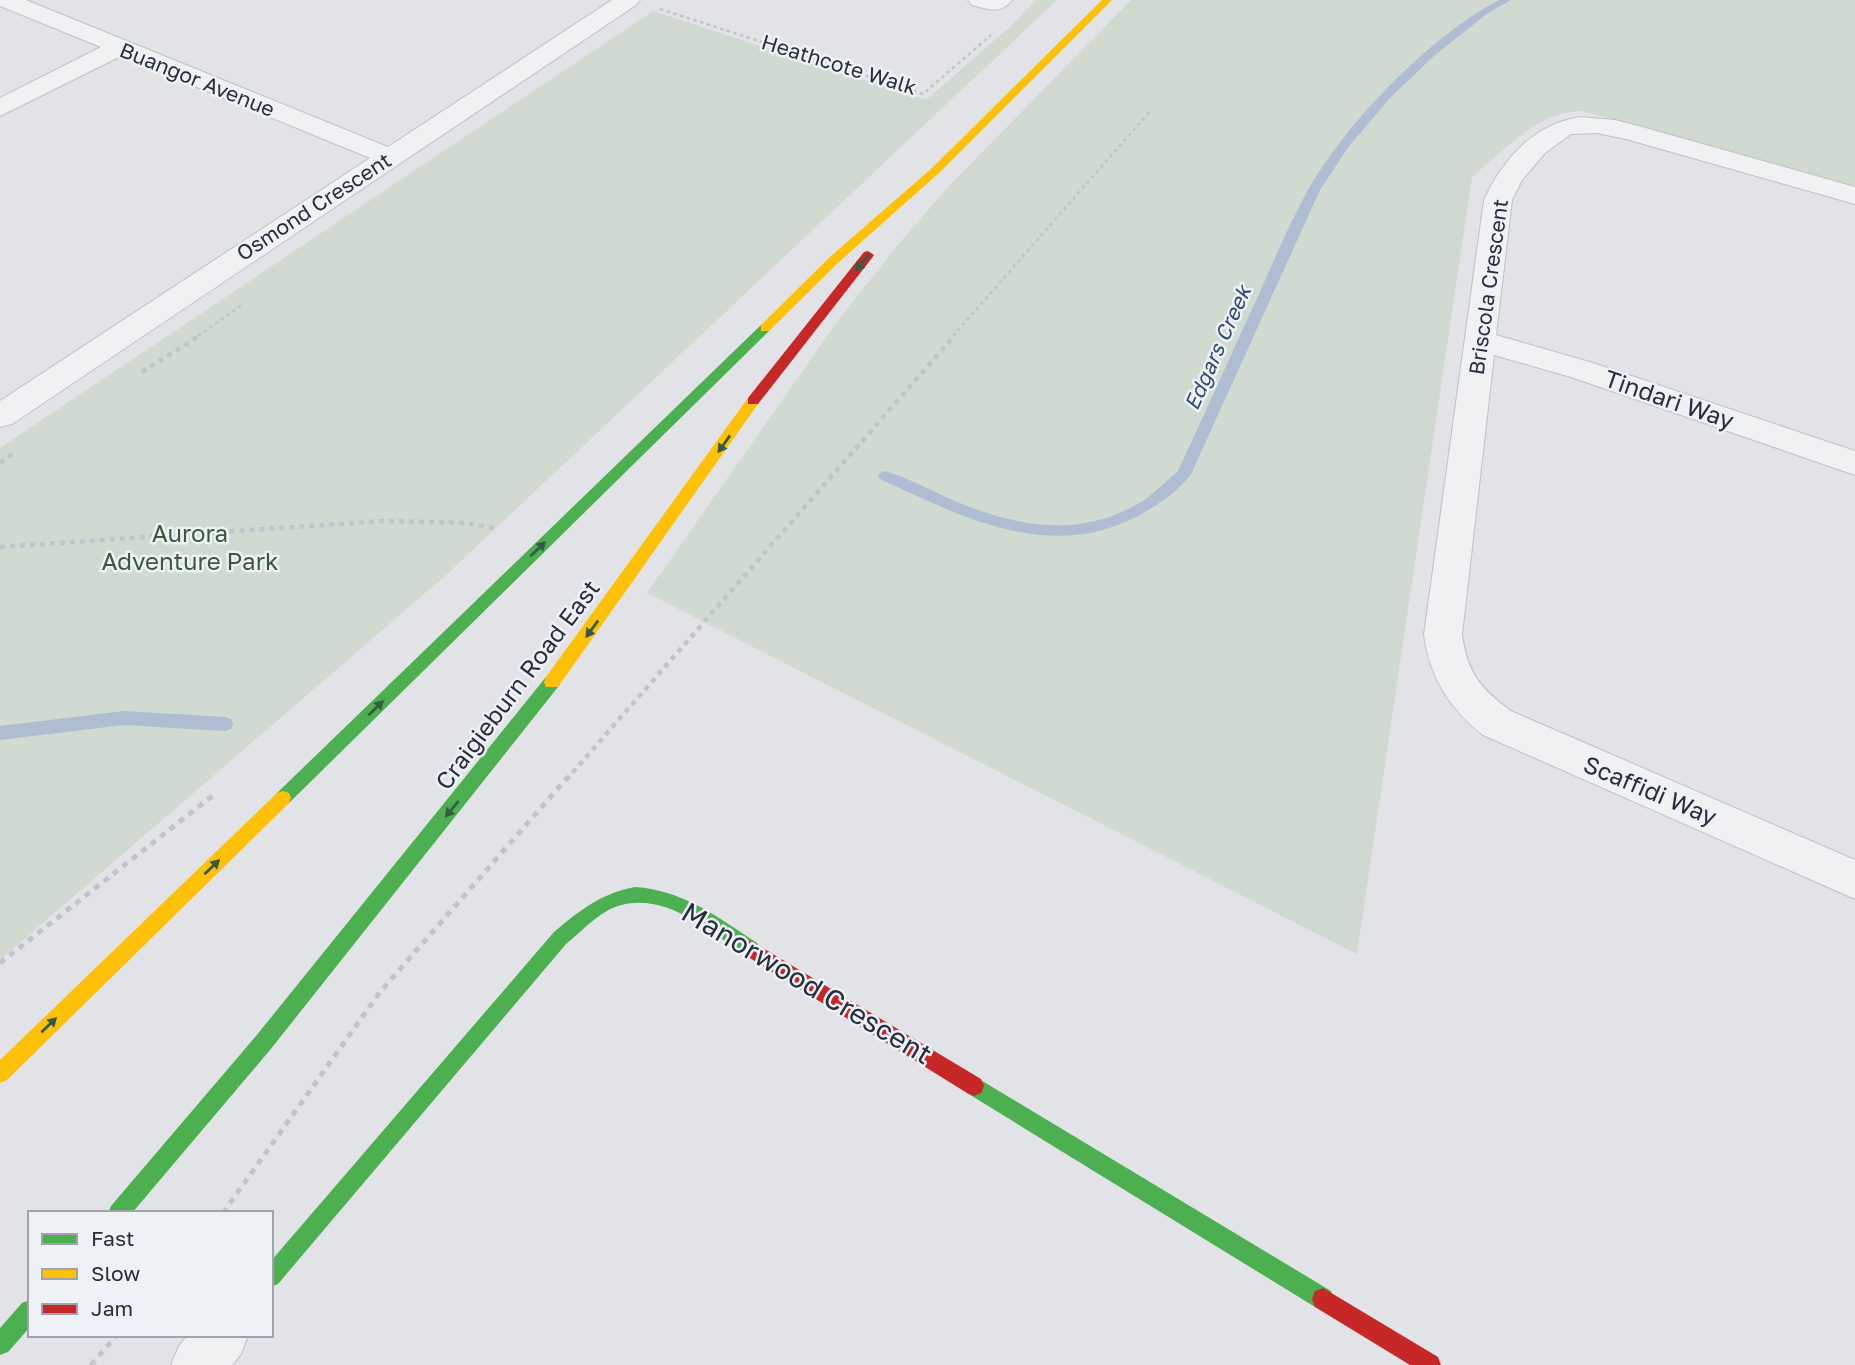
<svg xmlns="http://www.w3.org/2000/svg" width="1855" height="1365" font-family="'Golos Text',sans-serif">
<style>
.green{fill:#d0dad1}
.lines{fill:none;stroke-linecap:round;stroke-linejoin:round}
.stream{fill:#afbdd2;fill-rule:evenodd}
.street-casing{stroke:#bfc1c4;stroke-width:2}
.path-far2{stroke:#c2c4c9;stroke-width:2.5;stroke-dasharray:3.5 3.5;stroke-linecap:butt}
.path-far1{stroke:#c2c4c9;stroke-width:4.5;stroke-dasharray:5 5;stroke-linecap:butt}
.path{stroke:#c2c4c9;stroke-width:5;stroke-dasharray:6 6;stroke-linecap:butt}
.street{fill:#f0f1f2;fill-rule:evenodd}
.fast{fill:#4caf50;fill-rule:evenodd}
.slow{fill:#ffc107;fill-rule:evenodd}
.jam{fill:#c62828;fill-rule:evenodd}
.oneway{fill:#345c45}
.labels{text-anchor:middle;stroke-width:5;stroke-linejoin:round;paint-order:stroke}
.far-street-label{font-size:21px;fill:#272f3f;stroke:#eef1f6}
.far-water-label{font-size:21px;font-style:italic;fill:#314b73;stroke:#eef1f6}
.street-label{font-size:24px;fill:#272f3f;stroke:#eef1f6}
.park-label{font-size:24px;fill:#3a5b35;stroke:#eef1f6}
.near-street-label{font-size:28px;fill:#272f3f;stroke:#eef1f6}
</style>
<rect width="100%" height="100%" fill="#e1e3e6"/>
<path class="green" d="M1036 0H1057L446 575 0 960V448L653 11 926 100 1010 27Z
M1131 0H1855V186L1582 111C1539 110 1504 151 1472 177L1357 954 647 593 839 319 896 247 950 185Z"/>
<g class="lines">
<path class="stream" d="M1499 0H1511L1488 13 1435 55 1390 98 1349 146 1320 190 1191 474C1178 492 1155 507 1136 517 1048 562 962 517 880 479L878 476 880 473 885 471C909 478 932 491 955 501 1018 527 1079 539 1141 502 1154 494 1166 481 1178 471 1205 413 1231 355 1258 296 1274 261 1289 224 1308 190 1347 122 1429 37 1499 0Z
M124 711 225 717 231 719 233 724 231 729 225 731 124 725 0 740V726Z"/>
<g class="street-casing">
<path id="street" d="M0 0H26L388 147 612 0H640L636 5 12 424 0 427V401L370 158 121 56 0 116V98L101 47 0 6Z
M968 0H1012C1001 15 987 9 972 5Z
M1580 117 1615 120 1642 127 1855 187V204L1626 139 1597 133 1571 134 1545 153 1522 180 1512 200 1496 335 1593 363 1855 451V475L1571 377 1494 355 1462 635C1468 674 1480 688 1511 711L1855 860V899L1483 735C1449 708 1430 678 1424 635L1484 200C1503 159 1534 124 1580 117Z
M188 1335H248L241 1354 232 1365H171L179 1346Z"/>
</g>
<path class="path-far2" d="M660 9 923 94 991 35
M198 336 242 305
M953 336 1152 109"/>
<path class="path-far1" d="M142 372 201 335
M0 463 14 453
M0 547 383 521 467 523 498 529
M566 780 955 335"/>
<path class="path" d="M0 963 216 793
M223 1213 380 992 567 778
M91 1365 117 1335"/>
<use href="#street" class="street"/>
<path class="fast" d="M765 324 771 328 769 331 289 803 283 805 277 803 275 798 277 793 761 325Z
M552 676 558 677 560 682 558 687 270 1050 132 1213H108L111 1206 256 1036 546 677Z
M635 887C683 890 719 918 757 943L760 949 757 955 751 957 745 955C709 931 665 891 618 906 599 912 582 931 566 944L278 1284 271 1287V1261L554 932C580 910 602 893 635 887Z
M974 1076 1331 1291 1334 1299 1331 1307 1323 1310 1315 1307 967 1093 964 1086 967 1079Z
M30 1300V1327L8 1352 0 1355V1328L22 1303Z"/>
<path class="slow" d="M1102 0H1112L939 173 840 261 769 331H761V325L832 255 931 169Z
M753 397 760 401 758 404 558 687H546L544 682 546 677 748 398Z
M283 791 289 793 291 798 289 803 7 1080 0 1083V1060L277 793Z"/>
<path class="jam" d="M868 251 874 255 872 258 758 404H748V398L864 252Z
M751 941 981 1079 984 1086 981 1093 974 1096 967 1093 745 955 742 949 745 943Z
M1323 1288 1438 1357 1441 1365H1410L1315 1307 1312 1299 1315 1291Z"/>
</g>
<defs><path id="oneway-solid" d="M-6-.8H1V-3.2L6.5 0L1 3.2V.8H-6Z" transform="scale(1.75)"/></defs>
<g class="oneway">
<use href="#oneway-solid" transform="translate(862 263) rotate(128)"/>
<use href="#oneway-solid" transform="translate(724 444) rotate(125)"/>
<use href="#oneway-solid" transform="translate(538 549) rotate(-44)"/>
<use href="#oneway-solid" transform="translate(592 629) rotate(126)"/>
<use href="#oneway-solid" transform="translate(376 708) rotate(-44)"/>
<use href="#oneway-solid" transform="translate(452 809) rotate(129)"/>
<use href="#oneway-solid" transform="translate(212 867) rotate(-44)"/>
<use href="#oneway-solid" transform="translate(49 1025) rotate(-44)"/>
</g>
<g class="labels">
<g class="far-street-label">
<text transform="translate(839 65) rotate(17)" y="7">Heathcote Walk</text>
<text transform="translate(197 80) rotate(22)" y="7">Buangor Avenue</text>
<text transform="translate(314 207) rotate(-33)" y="7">Osmond Crescent</text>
<text transform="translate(1489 287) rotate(-82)" y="7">Briscola Crescent</text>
</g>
<g class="far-water-label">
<text transform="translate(1218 348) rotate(-66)" y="7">Edgars Creek</text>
</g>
<g class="street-label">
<text transform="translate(1669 400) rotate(19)" y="8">Tindari Way</text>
<text transform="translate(518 685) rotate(-53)" y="8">Craigieburn Road East</text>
<text transform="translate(1650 791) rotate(23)" y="8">Scaffidi Way</text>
</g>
<g class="park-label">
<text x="190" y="542">Aurora<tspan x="190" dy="28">Adventure Park</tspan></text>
</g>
<g class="near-street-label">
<text transform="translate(807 983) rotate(31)" y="10">Manorwood Crescent</text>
</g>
</g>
<rect x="28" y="1211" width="245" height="126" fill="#eef1f6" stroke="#9ea3ad" stroke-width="2"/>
<rect x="42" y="1234" width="35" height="10" fill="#4caf50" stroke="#9ea3ad" stroke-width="2"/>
<text x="91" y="1246" font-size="21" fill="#272f3f">Fast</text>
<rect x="42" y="1269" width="35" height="10" fill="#ffc107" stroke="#9ea3ad" stroke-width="2"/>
<text x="91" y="1281" font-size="21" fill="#272f3f">Slow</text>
<rect x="42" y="1304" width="35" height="10" fill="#c62828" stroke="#9ea3ad" stroke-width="2"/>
<text x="91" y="1316" font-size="21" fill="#272f3f">Jam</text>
</svg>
